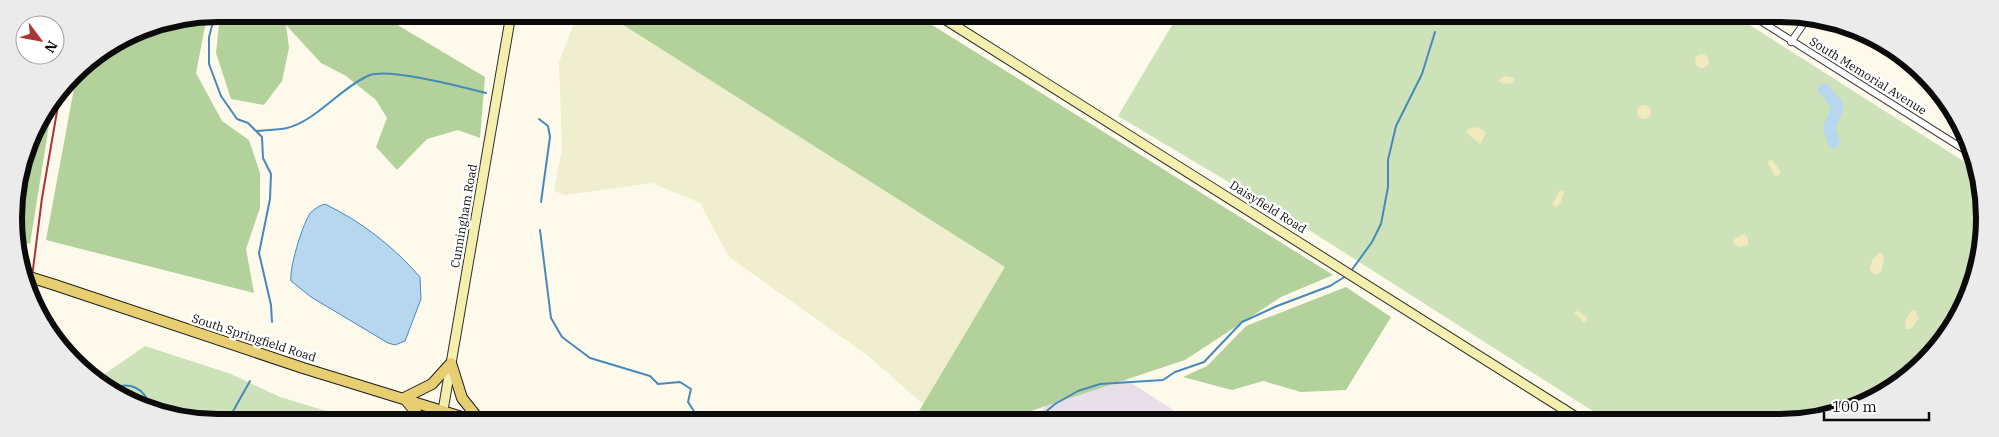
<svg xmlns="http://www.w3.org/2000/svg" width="1999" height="437" font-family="'IBM Plex Serif',serif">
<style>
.industrial{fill:#e8e0e9}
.farmland{fill:#efeecf}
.green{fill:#cee2ba}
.forest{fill:#b2d19b}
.sand{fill:#f3e9be}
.water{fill:#b7d7ee;stroke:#4789bc}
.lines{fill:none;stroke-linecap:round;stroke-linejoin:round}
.stream{stroke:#4789bc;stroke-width:2}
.river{stroke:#b7d7ee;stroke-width:12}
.street-casing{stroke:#3e3e3e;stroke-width:8}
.secondary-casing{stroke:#2d2d2d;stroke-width:11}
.primary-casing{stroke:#1c1c1c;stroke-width:12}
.street{stroke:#fff;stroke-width:6}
.secondary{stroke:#f5efae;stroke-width:9}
.primary{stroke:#e7cf71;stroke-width:10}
.rail{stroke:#a93537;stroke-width:2}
.primary-bridge-casing{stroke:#1c1c1c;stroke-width:12;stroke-linecap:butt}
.primary-bridge{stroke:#e7cf71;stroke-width:10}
.labels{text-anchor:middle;stroke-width:5;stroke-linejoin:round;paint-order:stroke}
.street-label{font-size:12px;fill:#0b0b0b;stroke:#fff}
.rim{fill:none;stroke:#0b0b0b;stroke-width:6}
</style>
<rect width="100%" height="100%" fill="#fdfaec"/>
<path class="industrial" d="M1080 350 1192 422H1035Z"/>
<path class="farmland" d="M578 14H606L1005 267 923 404 867 355 729 257 700 203 652 183 565 195 554 191 562 149 559 62Z"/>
<path class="green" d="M1178 15H1734L1979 171 1984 245 1964 309 1925 363 1871 402 1807 422H1610L1309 230 1118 116Z
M145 346 231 374 280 397 353 419 355 422H192L116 396 96 380Z"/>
<path class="forest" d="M220 14H379L485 77 480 138 458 130 427 139 397 170 376 147 387 118 376 100 346 76 321 63 286 25 289 48 282 81 264 105 231 99 216 53Z
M606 14 916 15 1333 275 1281 297 1185 360 998 422H936L919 411 1005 267Z
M207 16 196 73 222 121 249 140 260 173V208L246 249 254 293 46 240 77 72 140 29Z
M52 106 30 244 19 241 14 205 29 140Z
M1346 287 1391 317 1346 390 1301 392 1263 381 1232 390 1183 377 1207 366 1246 326Z"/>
<path class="sand" d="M1695 61a7 7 0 1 1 14 0a7 7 0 1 1-14 0Z
M1504 76 1515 78 1513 83 1504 84 1498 81Z
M1637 112a7 7 0 1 1 14 0a7 7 0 1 1-14 0Z
M1478 127 1486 133 1480 144 1466 132 1468 129Z
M1769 160 1773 161 1781 172 1779 175 1775 176 1768 164Z
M1560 190 1564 191 1561 203 1556 207 1552 205Z
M1743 234 1748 237V244L1740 247 1734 244 1733 240Z
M1879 253 1883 254 1884 260 1881 272 1875 275 1870 270 1872 260Z
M1912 310H1915L1919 318 1911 329H1906L1905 321Z
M1578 311 1587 317V321L1583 322 1574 312Z"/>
<path class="water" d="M325 204C362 222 393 246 420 277L421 299 405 341 395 345 388 343 311 297 291 281C289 268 302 227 309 215 313 209 319 206 325 204Z"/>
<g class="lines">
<path class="stream" d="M215 15 209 37V64L221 96 237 119 248 123 262 137 263 158 271 174 270 199 259 253 271 305 272 322
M539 119 548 126 550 137 541 202
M256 131C266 130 277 130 287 128 316 121 341 87 370 75 390 68 463 87 486 93
M540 230 551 318 562 337 590 358 650 376 658 384 680 382 691 389 688 402 701 422
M1351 271 1372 242 1381 224 1388 187V160L1396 126 1422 74 1435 32
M110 391C128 379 145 388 151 408
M227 422 250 381
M1025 422 1042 415 1055 404 1078 391 1100 384 1163 380 1175 372 1204 362 1242 322 1277 306 1330 286 1346 276"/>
<path class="river" d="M1824 89 1838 106 1829 128 1834 142"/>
<g class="street-casing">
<path id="street" d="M1751 15 1973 155
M1791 42 1809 16"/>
</g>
<g class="secondary-casing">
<path id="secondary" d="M938 15 1584 422
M441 422 511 14
M1556 422 1564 409"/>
</g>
<g class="primary-casing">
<path id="primary" d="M55 285 303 368 478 422
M451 363 462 398 481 422
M424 422 404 398 432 384 451 363"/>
</g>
<use href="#street" class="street"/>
<use href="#secondary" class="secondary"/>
<use href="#primary" class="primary"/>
<path class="rail" d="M30 293 42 198 60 94"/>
<g class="primary-bridge-casing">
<path id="primary-bridge" d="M23 275 55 285"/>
</g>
<use href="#primary-bridge" class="primary-bridge"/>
</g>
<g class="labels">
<g class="street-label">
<text transform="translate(1868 76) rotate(32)" y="4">South Memorial Avenue</text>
<text transform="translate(1268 207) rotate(32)" y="4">Daisyfield Road</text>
<text transform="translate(464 216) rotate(-80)" y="4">Cunningham Road</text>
<text transform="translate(254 338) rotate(18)" y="4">South Springfield Road</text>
</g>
</g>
<path d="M0 0H1999V437H0ZM218 22H1780A196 196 0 0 1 1976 218V218A196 196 0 0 1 1780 414H218A196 196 0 0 1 22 218V218A196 196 0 0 1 218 22Z" fill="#ebebeb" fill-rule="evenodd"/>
<path class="rim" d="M218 22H1780A196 196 0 0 1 1976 218V218A196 196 0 0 1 1780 414H218A196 196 0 0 1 22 218V218A196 196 0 0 1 218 22Z"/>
<g transform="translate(40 40) rotate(122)"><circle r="24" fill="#ffffff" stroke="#9d9d9d"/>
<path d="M0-4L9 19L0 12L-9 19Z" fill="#a93537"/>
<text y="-8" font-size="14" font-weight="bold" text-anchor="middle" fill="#0b0b0b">N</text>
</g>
<path d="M1824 412v8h105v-8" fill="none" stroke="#0b0b0b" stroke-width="2.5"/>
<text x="1832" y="412" font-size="15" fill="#0b0b0b" stroke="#ffffff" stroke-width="4" paint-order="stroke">100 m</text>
</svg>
